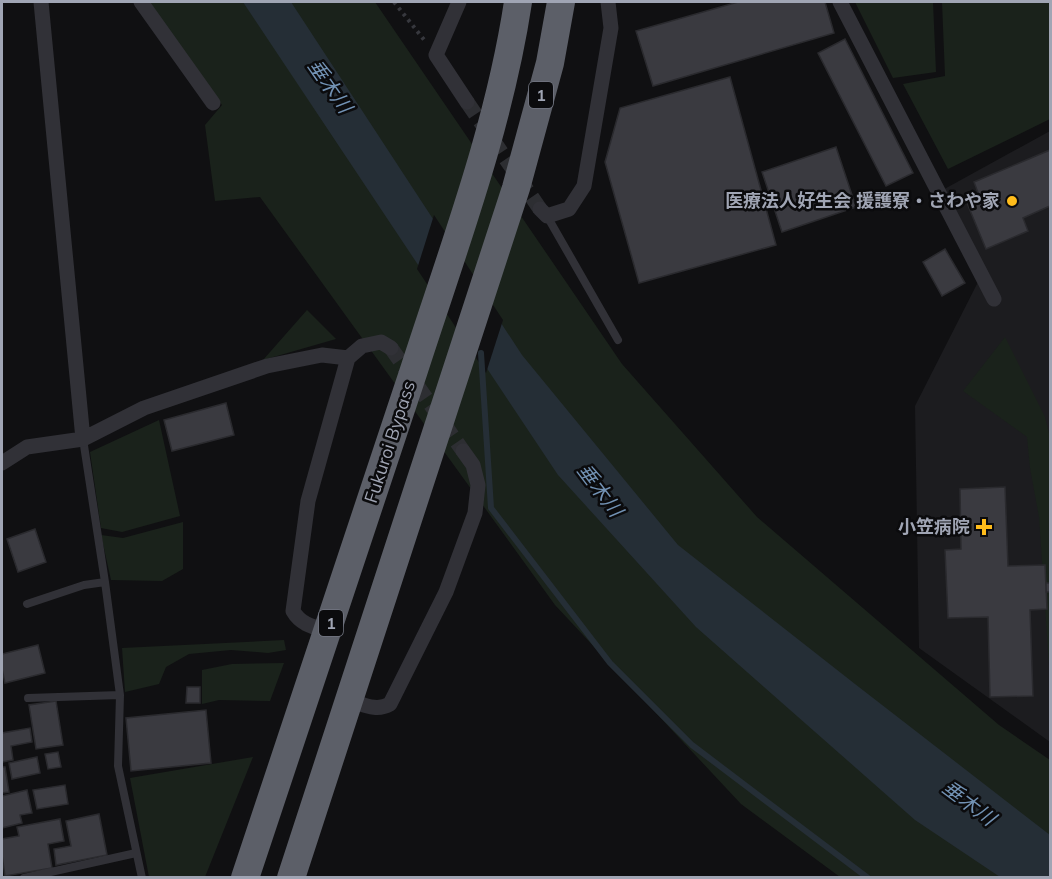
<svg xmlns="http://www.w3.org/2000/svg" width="1052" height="879" font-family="Mulish,'Noto Sans JP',sans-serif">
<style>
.built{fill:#1c1c1f}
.green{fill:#1a221b}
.water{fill:#252e36}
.pier{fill:#101012}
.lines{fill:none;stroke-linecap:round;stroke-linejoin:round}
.stream{stroke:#252e36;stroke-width:6}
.building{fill:#3a3a40;stroke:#2a2a2e;stroke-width:1.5}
.street-tunnel{stroke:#2d2e32;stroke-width:15;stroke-dasharray:15 8;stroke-linecap:butt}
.path{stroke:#37383e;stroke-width:4;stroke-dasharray:3 4.5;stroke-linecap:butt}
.lane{stroke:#313137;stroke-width:8}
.street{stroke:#313137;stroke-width:15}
.highway{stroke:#5c5f68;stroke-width:28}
.poi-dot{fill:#ffbc1b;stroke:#0b0b0d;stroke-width:2}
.labels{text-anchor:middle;stroke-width:5;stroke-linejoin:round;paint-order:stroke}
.shield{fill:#0b0b0d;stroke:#737782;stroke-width:1.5}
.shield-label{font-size:16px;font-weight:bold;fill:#a0a5b4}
.poi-label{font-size:18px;font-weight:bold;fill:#a0a5b4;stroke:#0b0b0d;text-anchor:end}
.street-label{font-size:18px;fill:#a0a5b4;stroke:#0b0b0d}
.water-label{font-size:20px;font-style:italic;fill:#7292b4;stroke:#0b0b0d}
</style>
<rect width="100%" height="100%" fill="#101012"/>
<path class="built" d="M1050 131V742L919 648 915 406 978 282 939 192Z"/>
<path class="green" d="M141 2H375L622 364 757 517 999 725 1050 760V877H840L741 804 555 605 260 197 215 201 205 125 222 105Z
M855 2H933L936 72 893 78Z
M942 2H1050V119L948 169 903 84 945 76Z
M307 310 336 339 263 360Z
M1005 337 1045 417 1050 437V680L1039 517 1030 468 1027 437 963 391Z
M159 420 180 516 122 532 101 528 90 452Z
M183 522V569L162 581 111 580 101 535 123 538Z
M284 640 286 650 268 653 231 650 189 654 166 667 159 684 125 692 122 648Z
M284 663 270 701 219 700 202 704V670L232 664Z
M253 757 205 877H149L130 778Z"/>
<path class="water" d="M243 2H291L522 355 678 545 855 684 1050 835V877H1000L915 820 696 627 558 475Z"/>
<path class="pier" d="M434 215 503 320 486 373 417 269Z"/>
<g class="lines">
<path class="stream" d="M481 353 491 508 610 663 692 745 868 878"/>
</g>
<path class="building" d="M738 2H825L834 33 653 86 636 31Z
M845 39 913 173 886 186 818 53Z
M730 77 776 245 639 283 605 162 620 108Z
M836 147 856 207 782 232 762 172Z
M1050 150V206L1023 218 1028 231 986 249 967 203 980 198 974 182Z
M945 249 965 283 942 296 923 262Z
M226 403 234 435 172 451 164 420Z
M1005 487 1008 566 1045 565 1047 609 1030 610 1033 696 990 697 988 617 948 618 945 550 961 549 960 489Z
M35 529 46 562 18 572 7 539Z
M1046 583H1050V592H1046Z
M38 645 45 673 5 683 2 669V654Z
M187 687H200V703H186Z
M56 701 63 745 36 749 29 705Z
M206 710 211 763 131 771 126 718Z
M30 728 32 742 11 746 13 760 2 762V733Z
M58 752 61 767 48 769 45 754Z
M37 757 40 773 12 779 9 763Z
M2 767H5L9 792 2 793Z
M65 785 68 804 37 809 33 790Z
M27 790 32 813 20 815 22 823 2 828V796Z
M99 814 107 855 56 865 54 849 71 846 66 821Z
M60 819 64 841 48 844 52 868 5 876 2 855V839L19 836 17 827Z"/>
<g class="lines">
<path class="street-tunnel" d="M467 102 540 209
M391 348 463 451"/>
<path class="path" d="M394 2 425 41"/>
<path class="lane" d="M547 216 618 340
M83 439 105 582 120 695 118 766 142 878
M27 604 84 585 105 582
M28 698 120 695
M24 878 136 853"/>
<path class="street" d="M41 2 83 439
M141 2 213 103
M459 2 436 55 467 102
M840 2 994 299
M540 209 547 216 569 209 584 186 611 28 608 2
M2 463 27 447 83 439 144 408 267 366 322 355 348 358
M328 631C314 627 301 625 293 611L308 501 348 358 362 346 381 342 391 348
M348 700C363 704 376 712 390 704L446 592 475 513 478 485 473 465 463 451"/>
<path class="highway" d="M245 878C302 708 358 539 414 370 453 249 499 128 518 2
M291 878 516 188 550 63 561 2"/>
</g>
<g class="poi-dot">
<circle cx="1012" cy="201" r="6"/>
<path d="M981 518h6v6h6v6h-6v6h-6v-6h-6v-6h6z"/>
</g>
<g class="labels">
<g class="shield">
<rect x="529" y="82" width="24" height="26" rx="4.5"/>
<rect x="319" y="610" width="24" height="26" rx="4.5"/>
</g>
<g class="shield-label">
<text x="541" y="101">1</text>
<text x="331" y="629">1</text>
</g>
<g class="poi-label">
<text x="1000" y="207">医療法人好生会 援護寮・さわや家</text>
<text x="970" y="533">小笠病院</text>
</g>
<g class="street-label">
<text transform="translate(390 442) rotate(-72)" y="6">Fukuroi Bypass</text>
</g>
<g class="water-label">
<text transform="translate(330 86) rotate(55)" y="7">垂木川</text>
<text transform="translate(600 490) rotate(53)" y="7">垂木川</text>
<text transform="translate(969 803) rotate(37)" y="7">垂木川</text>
</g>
</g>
<rect width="1052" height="879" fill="none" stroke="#a0a5b4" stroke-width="6"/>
</svg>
